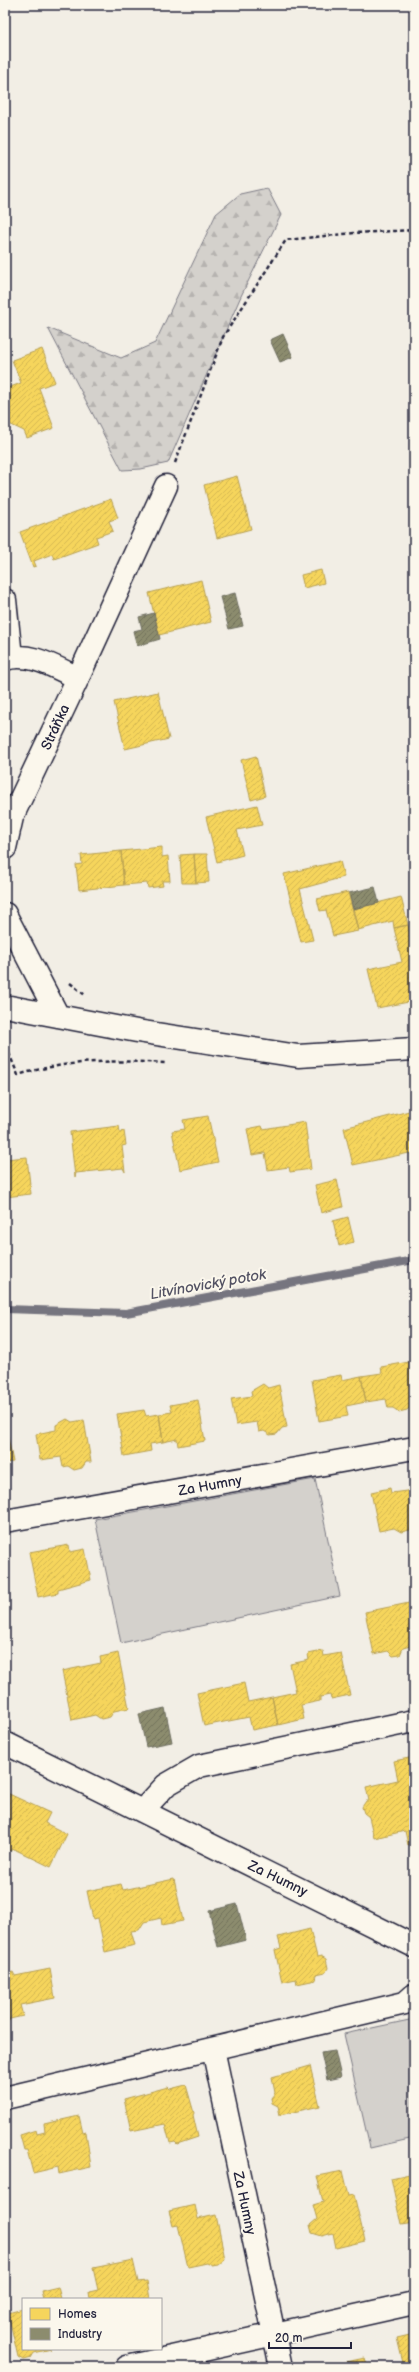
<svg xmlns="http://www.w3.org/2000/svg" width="419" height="2372" font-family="'Balsamiq Sans',sans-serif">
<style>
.green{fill:#d4d1cc;stroke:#7b7a84}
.forest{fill:url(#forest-firs);stroke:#7b7a84}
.homes{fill:url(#homes-hatch);stroke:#b69f52}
.industry{fill:url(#industry-hatch);stroke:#6c6c5f}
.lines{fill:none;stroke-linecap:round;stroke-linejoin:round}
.stream{stroke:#76747f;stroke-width:8}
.minor-casing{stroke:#22223b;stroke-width:25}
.path{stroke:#22223b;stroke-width:2.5;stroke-dasharray:4 3;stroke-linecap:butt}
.minor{stroke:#fbf7ec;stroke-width:22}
.labels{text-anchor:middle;stroke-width:4;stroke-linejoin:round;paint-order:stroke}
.street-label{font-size:14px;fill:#22223b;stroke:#fbf7ec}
.water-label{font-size:15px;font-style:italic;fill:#535263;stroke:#fbf7ec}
</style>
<defs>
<pattern id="forest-firs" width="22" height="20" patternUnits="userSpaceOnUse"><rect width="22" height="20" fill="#d4d1cc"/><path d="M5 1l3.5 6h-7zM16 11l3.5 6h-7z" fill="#b6b3b0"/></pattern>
<pattern id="homes-hatch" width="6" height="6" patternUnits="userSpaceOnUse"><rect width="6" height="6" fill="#f6d55c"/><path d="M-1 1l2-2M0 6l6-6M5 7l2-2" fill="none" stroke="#d3b751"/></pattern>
<pattern id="industry-hatch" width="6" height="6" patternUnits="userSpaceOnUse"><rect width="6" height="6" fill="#8c8c6e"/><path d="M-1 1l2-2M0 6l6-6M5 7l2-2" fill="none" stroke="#72725c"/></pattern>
</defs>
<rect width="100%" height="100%" fill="#f2eee5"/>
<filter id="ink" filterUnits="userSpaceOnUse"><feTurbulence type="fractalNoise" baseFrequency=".025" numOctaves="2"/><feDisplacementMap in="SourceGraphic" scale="8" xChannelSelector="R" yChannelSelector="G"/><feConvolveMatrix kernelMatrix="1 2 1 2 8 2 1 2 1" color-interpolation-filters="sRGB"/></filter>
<g filter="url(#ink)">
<path class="green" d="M315 1479 340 1596 121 1643 95 1519Z
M414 2019V2138L370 2148 344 2034Z"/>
<path class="forest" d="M267 188 281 215 241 296 168 463 141 469 122 470 48 328 121 358 155 343 216 214 240 194Z"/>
<path class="homes" d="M42 349 55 382 39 388 54 428 27 438 24 431 5 422V389L21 383 12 360Z
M237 476 251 529 217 538 204 485Z
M111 499 118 518 109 521 113 531 96 537 98 543 54 559 52 554 34 561 36 566 33 567 20 532Z
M321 570 324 583 304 588 301 575Z
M201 580 211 622 159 635 149 593Z
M158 692 169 739 125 749 114 702Z
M256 756 265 796 251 800 241 760Z
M257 805 262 825 237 830 243 855 217 862 206 817Z
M162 847V857L168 856 170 881H162L163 886 148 888 147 883 124 885 121 851Z
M121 851 124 885 79 890 76 865 82 864 81 855Z
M194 854H207L209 882 196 883Z
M194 854 196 883H182L180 855Z
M340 861 344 877 300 889 313 940 301 942 284 874Z
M348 892 358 931 333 936 326 910 320 911 317 899Z
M401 897 408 925 394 928 393 921 358 930 353 909Z
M408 925 414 955V1001L377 1008 368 969 402 962 394 928Z
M409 1111H414V1152L353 1165 344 1128Z
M208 1116 218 1162 180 1170 172 1131 185 1129 183 1120Z
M305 1122 311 1169 290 1172 289 1167 268 1170 265 1153 252 1155 247 1129 262 1126 263 1129Z
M119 1126 120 1132 124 1131 126 1145 122 1146 125 1172 123 1168 76 1173 75 1177 70 1132Z
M5 1157V1159L27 1157 31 1194 5 1197Z
M337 1180 343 1207 321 1213 315 1185Z
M348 1217 354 1242 339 1246 333 1221Z
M409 1362 414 1404 407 1410 399 1412 393 1408H388L386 1399 366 1402 361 1376 382 1373 381 1367Z
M341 1375 342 1380 361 1376 366 1402 346 1406 348 1416 319 1421 312 1380Z
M263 1384 268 1388 279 1385 287 1427 282 1428 277 1434 270 1435 264 1431 259 1432 257 1422 236 1425 231 1399 252 1396 251 1391Z
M198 1400 205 1441 178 1446 177 1439 163 1442 159 1414 172 1412 170 1405Z
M144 1410 146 1416 159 1414 163 1442 150 1444 151 1451 124 1456 117 1414Z
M67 1419 72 1422 84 1420 91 1462H86L82 1468 74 1470 68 1466 63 1467 61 1457 40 1460 36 1434 56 1430V1425Z
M5 1423 13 1462 5 1463Z
M390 1488 391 1493 414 1490V1529L401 1532 394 1528 379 1531 371 1492Z
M69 1545 70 1552 85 1549 91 1580 58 1589V1593L38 1597 29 1552Z
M409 1603 410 1610 414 1609V1645L403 1648 400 1655 393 1656 388 1651 374 1654 365 1612Z
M323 1651 324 1656 341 1653 350 1695 331 1699 330 1695 320 1697V1701L301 1705 304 1719 278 1725 272 1697 296 1692 290 1664 309 1660 308 1654Z
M118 1653 129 1708 114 1711 110 1717 101 1719 95 1715 72 1720 62 1671 101 1663 100 1657Z
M244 1683 248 1702 272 1697 278 1725 252 1730 249 1717 204 1726 197 1693Z
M414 1757V1843L408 1845 405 1831 374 1838 369 1817 364 1813 362 1807 366 1801H369L366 1787 398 1780 394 1761Z
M7 1793 50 1813 45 1823 67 1834 51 1867 14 1849 9 1851 5 1849V1797Z
M174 1879 183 1921 162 1925 161 1918 144 1922 139 1930 131 1931 135 1945 105 1952 98 1918 93 1919 87 1891 121 1884 123 1890Z
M310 1929 317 1957 321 1956 326 1959 328 1968 325 1973 315 1975 316 1980 297 1984 296 1979 282 1982 275 1950 281 1948 278 1937Z
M50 1969 55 1998 20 2005 23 2016 10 2019 5 2026V1974L13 1972 15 1976Z
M310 2066 320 2106 280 2115 278 2106 272 2103 271 2098 275 2093 272 2077Z
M186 2085 194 2113 193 2115 198 2137 177 2144 175 2142 170 2143 165 2124 131 2131 124 2099 168 2087 170 2089Z
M79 2116 83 2133 86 2132 91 2167 59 2174 58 2167 33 2173 27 2150H24L20 2135 36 2130 37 2134 45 2132 44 2124Z
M343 2171 349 2196 354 2195 365 2241 336 2248 333 2233 322 2236 312 2233 310 2225 317 2219 313 2205 323 2202 317 2176Z
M414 2173V2223L401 2225 391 2178Z
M195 2205 198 2219 216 2215 225 2259 218 2265 212 2266 207 2263 188 2267 178 2225 173 2226 169 2211Z
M133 2260 138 2282 147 2281 150 2299H90L89 2292 98 2290 93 2268Z
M58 2287 61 2299H43L41 2291Z
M23 2309V2349H51L34 2353 31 2358 23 2360 18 2357 8 2313Z
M414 2334V2367H404L397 2338Z
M365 2358 368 2367H326V2366Z"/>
<path class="industry" d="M283 334 293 357 280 362 270 340Z
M235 593 243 626 229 629 220 597Z
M154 613 160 639 137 646 133 631 142 629 139 617Z
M375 887 379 903 353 909 349 893Z
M165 1708 172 1742 146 1747 139 1714Z
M237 1904 246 1940 218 1947 209 1911Z
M335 2051 341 2077 327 2080 321 2053Z"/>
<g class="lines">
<path class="stream" d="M5 1309 126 1313 414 1260"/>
<g class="minor-casing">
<path id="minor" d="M5 600 11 657
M5 659C30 651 56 668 78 678L12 817 5 848
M78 678 166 486
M5 914 58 1016
M5 1006 137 1031 298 1056 414 1049
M5 1521 414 1448
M5 1743 414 1946
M142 1811 166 1785 199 1766 414 1721
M213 2049 281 2367
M5 2098 405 2003 414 1995
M127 2367 414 2303"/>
</g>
<path class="path" d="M175 463 223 337 286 240 354 233 414 230
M70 983 85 995
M6 1032 8 1051 18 1075C66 1060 117 1060 166 1063"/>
<use href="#minor" class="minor"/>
</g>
</g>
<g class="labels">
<g class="street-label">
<text transform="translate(55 727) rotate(-65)" y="5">Stráňka</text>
<text transform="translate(210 1485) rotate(-10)" y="5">Za Humny</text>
<text transform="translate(278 1878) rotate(26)" y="5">Za Humny</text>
<text transform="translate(245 2203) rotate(78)" y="5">Za Humny</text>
</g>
<g class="water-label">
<text transform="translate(208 1284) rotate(-10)" y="5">Litvínovický potok</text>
</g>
</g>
<rect width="419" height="2372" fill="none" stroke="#fbf7ec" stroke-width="20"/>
<rect x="10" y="10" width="399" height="2352" fill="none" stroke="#22223b" stroke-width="1.5" filter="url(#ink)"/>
<rect x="22" y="2298" width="140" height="52" fill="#fbf7ec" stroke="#a4a2a5"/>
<rect x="30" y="2308" width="20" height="12" fill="#f6d55c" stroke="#a4a2a5"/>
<text x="58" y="2318" font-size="12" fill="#22223b">Homes</text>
<rect x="30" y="2328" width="20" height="12" fill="#8c8c6e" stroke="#a4a2a5"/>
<text x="58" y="2338" font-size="12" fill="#22223b">Industry</text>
<path d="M269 2342v6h82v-6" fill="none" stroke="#22223b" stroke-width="2"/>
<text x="275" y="2342" font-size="12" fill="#22223b" stroke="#fbf7ec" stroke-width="3" paint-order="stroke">20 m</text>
</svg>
